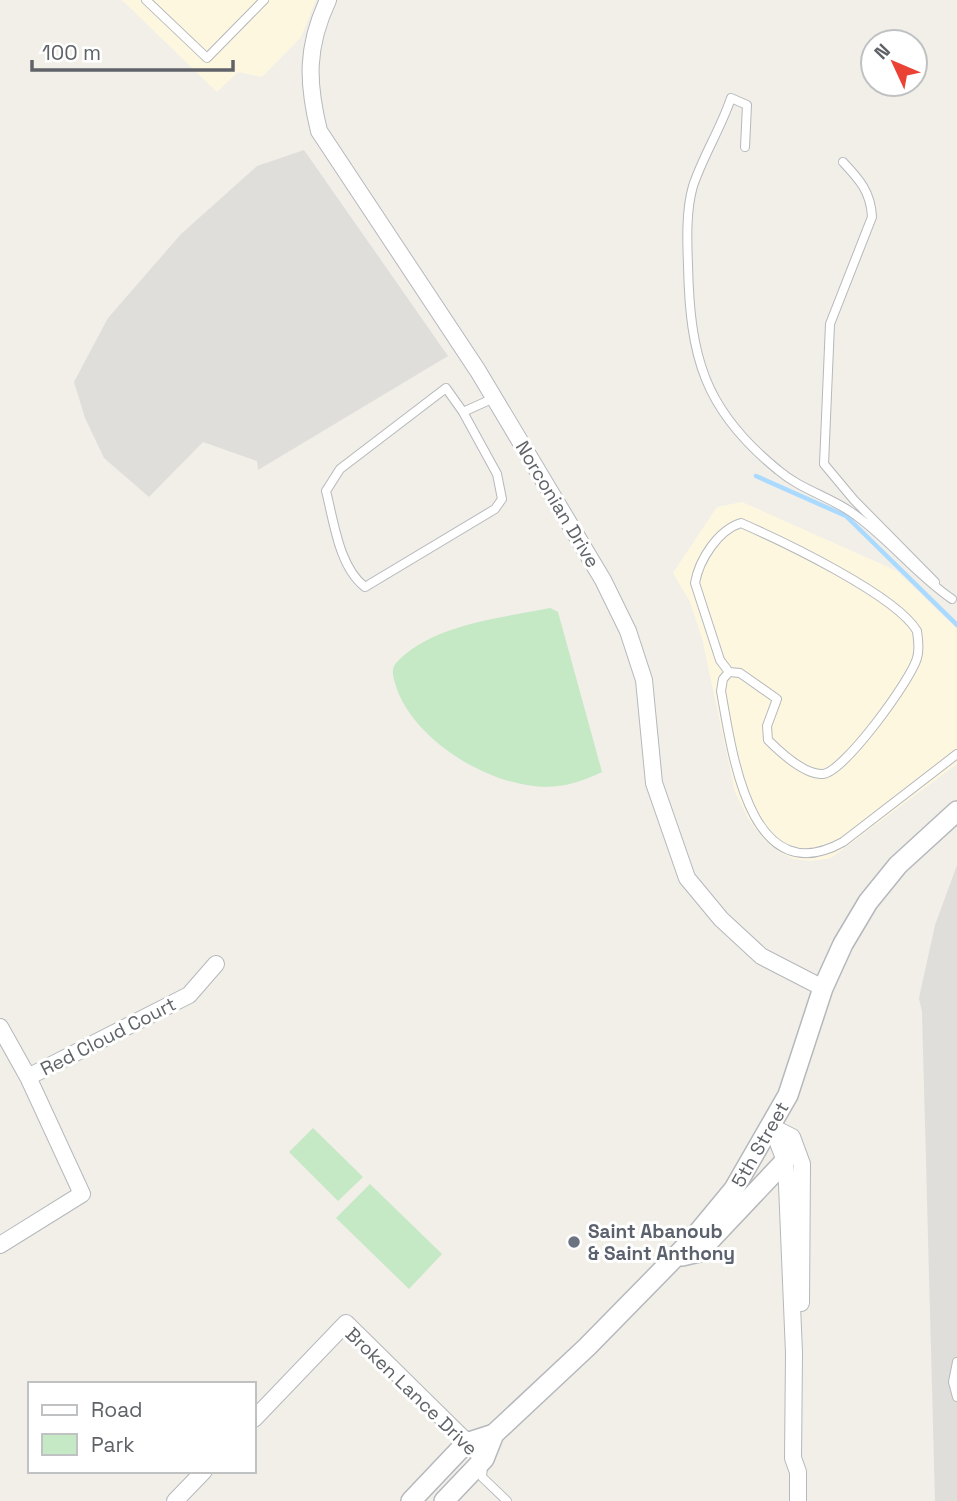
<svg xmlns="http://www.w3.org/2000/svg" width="957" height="1501" font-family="'Space Grotesk',sans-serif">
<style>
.commercial{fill:#fef7e0}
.industrial{fill:#e0deda}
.green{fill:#c5e8c5}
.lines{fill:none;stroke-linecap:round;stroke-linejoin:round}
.stream{stroke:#aadaff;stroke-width:4.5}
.service-casing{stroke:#b5b8bc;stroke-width:10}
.minor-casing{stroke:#b5b8bc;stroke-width:18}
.tertiary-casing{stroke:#b5b8bc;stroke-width:22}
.service{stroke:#fff;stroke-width:8}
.minor{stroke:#fff;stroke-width:16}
.tertiary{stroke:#fff;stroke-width:19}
.worship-dot{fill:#6b7280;stroke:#fff;stroke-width:2.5}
.labels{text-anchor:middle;stroke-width:6;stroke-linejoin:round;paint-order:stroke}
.street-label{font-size:19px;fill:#5f6368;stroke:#fff}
.worship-label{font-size:19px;font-weight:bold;fill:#5b616d;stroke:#fff;text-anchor:start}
</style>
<rect width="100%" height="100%" fill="#f1efe8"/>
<path class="commercial" d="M122 0H316L301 37 262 77 238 72 217 92Z
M742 502 897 571 957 629V764L831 858 811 861 794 859 779 852 765 841 749 820 735 792 702 638 690 602 673 573 717 507Z"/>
<path class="industrial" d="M304 150 448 356 258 470 257 461 203 442 149 497 104 458 85 418 74 382 108 318 181 234 257 166Z
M957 865V1501H935L922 1012 919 998 935 925Z"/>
<path class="green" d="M550 608 558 612 602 772C568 788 546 791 509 781 465 769 408 730 395 683 393 676 391 669 396 663 432 624 502 618 550 608Z
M313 1128 363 1177 338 1201 289 1152Z
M370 1184 442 1254 409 1289 336 1218Z"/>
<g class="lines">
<path class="stream" d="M756 476 846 516 957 625"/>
<g class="service-casing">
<path id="service" d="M146 0 207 58 264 0
M745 147 747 105 731 98C721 128 703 156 693 186 686 210 687 240 688 265 690 357 704 410 778 470 800 489 828 496 851 512 888 537 915 574 952 599
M843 162C859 179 871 192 872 217L830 324 824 464 854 500 935 582
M463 412 497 474 502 499 495 509 365 587C339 567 334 522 326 491L340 469 446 388 463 412 494 398
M741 523C782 541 896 595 917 631 918 640 920 649 917 658 911 680 844 772 823 774 805 775 780 752 768 740L767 726 777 699 740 673 729 672 720 660 695 583C699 560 718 530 741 523Z
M729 672 723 679 721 691C732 751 749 894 843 842L957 754
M957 1362 953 1382 957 1397
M483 1466 482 1477 507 1501"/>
</g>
<g class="minor-casing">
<path id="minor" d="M328 0C306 47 307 82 319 131L478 371 603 580 628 631 644 680 654 783 687 878 721 919 761 956 823 988
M0 1027 28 1077 82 1194 0 1245
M28 1077 189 995 216 964
M772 1127 785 1161 787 1185 794 1353 793 1458 798 1472V1501
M772 1127 792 1137 802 1164 801 1303
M254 1419 346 1323 484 1459
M175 1501 204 1471"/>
</g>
<g class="tertiary-casing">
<g id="tertiary">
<path d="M682 1256 699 1252 785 1161"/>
<path d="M411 1501 466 1443 494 1434"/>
<path id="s1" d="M444 1501 484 1459 494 1434 587 1347 691 1241 734 1189 788 1095 823 988 843 944 868 902 898 865 957 811"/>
</g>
</g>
<use href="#service" class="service"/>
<use href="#minor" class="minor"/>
<use href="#tertiary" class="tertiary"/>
</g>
<circle class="worship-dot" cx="574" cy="1242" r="7"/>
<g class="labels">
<g class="street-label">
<text transform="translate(558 504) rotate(59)" y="7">Norconian Drive</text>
<text transform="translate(108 1036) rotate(-27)" y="7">Red Cloud Court</text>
<text dy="7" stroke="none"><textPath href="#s1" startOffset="480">5th Street</textPath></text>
<text transform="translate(412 1391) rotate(44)" y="7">Broken Lance Drive</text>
</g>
<g class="worship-label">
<text x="588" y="1238">Saint Abanoub<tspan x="588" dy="22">&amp; Saint Anthony</tspan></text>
</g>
</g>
<rect x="28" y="1382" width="228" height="91" fill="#ffffff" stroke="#bfc1c3" stroke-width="2"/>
<rect x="42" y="1405" width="35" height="10" fill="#ffffff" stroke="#bfc1c3" stroke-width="2"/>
<text x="91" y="1417" font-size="21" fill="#5f6368">Road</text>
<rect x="42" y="1434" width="35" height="21" fill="#c5e8c5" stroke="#bfc1c3" stroke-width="2"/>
<text x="91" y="1452" font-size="21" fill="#5f6368">Park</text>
<g transform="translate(894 63) rotate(314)"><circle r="33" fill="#ffffff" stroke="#bfc1c3" stroke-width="2"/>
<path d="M0-5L12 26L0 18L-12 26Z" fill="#ea4335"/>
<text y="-10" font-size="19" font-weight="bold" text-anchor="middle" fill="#5f6368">N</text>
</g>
<path d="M32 60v10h201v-10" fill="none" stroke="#5f6368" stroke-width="3.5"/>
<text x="42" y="60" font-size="21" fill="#5f6368" stroke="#ffffff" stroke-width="5" paint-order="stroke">100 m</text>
</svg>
